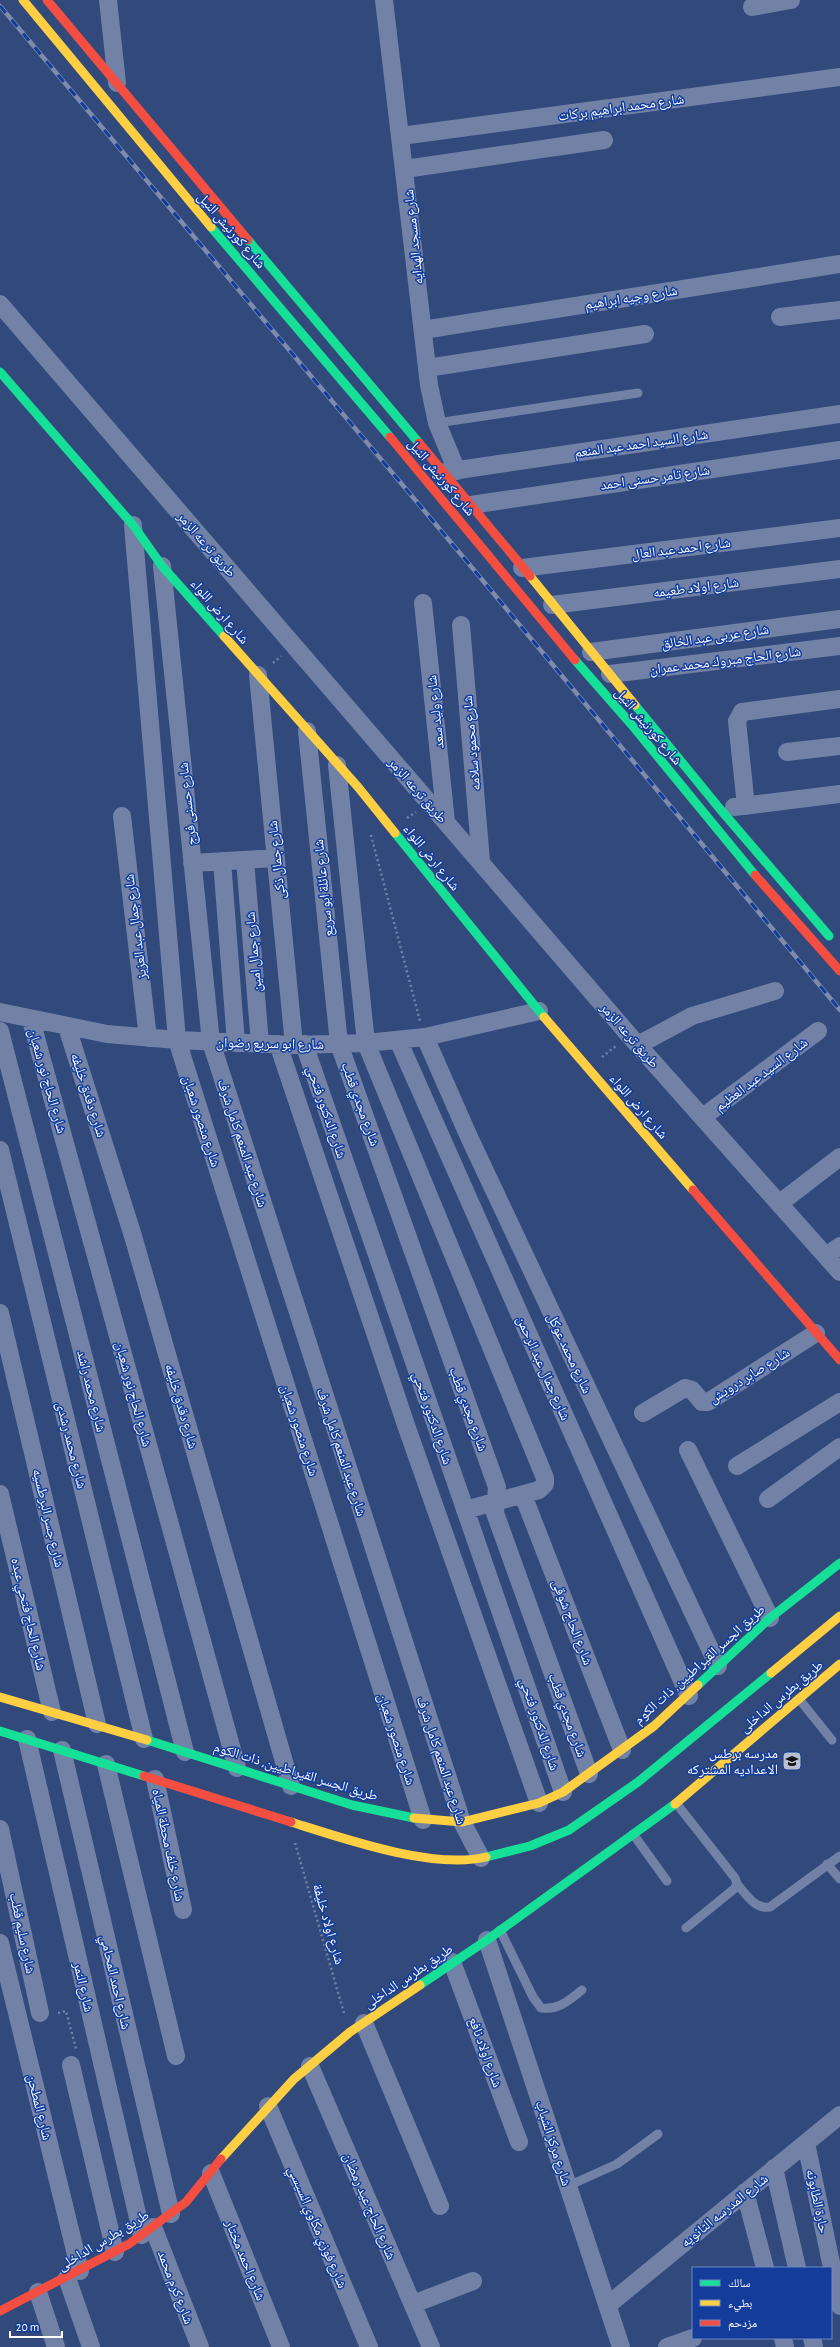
<svg xmlns="http://www.w3.org/2000/svg" width="840" height="2347" font-family="'Alegreya Sans','Noto Naskh Arabic',sans-serif">
<style>
.lines{fill:none;stroke-linecap:round;stroke-linejoin:round}
.path{stroke:#7282a6;stroke-width:2.5;stroke-dasharray:2 3;stroke-linecap:butt}
.lane{stroke:#7282a6;stroke-width:9}
.street{stroke:#7282a6;stroke-width:18}
.fast{stroke:#16e098;stroke-width:9}
.slow{stroke:#ffcf43;stroke-width:9}
.jam{stroke:#f24e42;stroke-width:9}
.rail-casing{stroke:#7d8bac;stroke-width:4.5}
.rail{stroke:#133c9b;stroke-width:3;stroke-dasharray:9;stroke-linecap:butt}
.labels{text-anchor:middle;stroke-width:3;stroke-linejoin:round;paint-order:stroke}
.street-label{font-size:14px;fill:#fff;stroke:#133c9b}
.poi-label{font-size:14px;fill:#fff;stroke:#133c9b;text-anchor:end}
</style>
<rect width="100%" height="100%" fill="#32497c"/>
<g class="lines">
<path class="path" d="M273 663 281 656
M407 818 416 812
M371 835 420 1021
M602 1057 616 1046
M295 1843 344 2013
M58 2013 66 2011 76 2049"/>
<path class="lane" d="M437 423 638 393
M799 1699 832 1740
M676 1803 735 1878 737 1884 734 1889 686 1928
M633 1834 667 1881
M827 1864 840 1879
M737 1884C746 1894 755 1910 770 1907L840 1856
M500 1930 533 1997 541 2008C559 2010 568 2001 582 1990
M568 2186 617 2164 658 2134"/>
<path class="street" d="M108 0 117 83
M384 0 429 385 437 423 457 471
M752 7 791 0
M401 136 840 77
M405 169 604 140
M0 304 629 1035 840 1272
M780 317 840 310
M423 330 840 264
M427 368 645 334
M445 472 840 414
M471 505 840 450
M133 525 177 1040 423 1820
M162 566 211 1042 462 1822 481 1858
M522 568 840 528
M423 603 446 822
M552 605 840 569
M461 625 481 861
M591 652 840 619
M610 674 840 646
M258 675 294 1045
M307 731 339 1044 497 1487 495 1513 589 1774
M787 752 840 746
M337 765 366 1043 545 1478V1484L539 1490 465 1510
M746 806 737 721 742 712 840 699
M734 807 840 794
M122 816 148 1038
M245 860 260 1044
M222 861 236 1043
M192 863 276 858
M0 1012 107 1034 177 1040 294 1045 366 1043 425 1037 539 1011
M31 1020 237 1768
M67 1027 133 1236 291 1786
M0 1031 185 1752
M425 1037 469 1137 718 1666
M398 1040 689 1696
M278 1044 407 1428 539 1803
M304 1044 563 1792
M638 1045 692 1016 775 991
M703 1117 818 1031
M0 1150 144 1739
M780 1203 840 1157
M826 1256 840 1246
M0 1313 97 1724
M643 1413 685 1388 692 1390 702 1402H708L816 1333
M688 1450 770 1618
M737 1466 840 1402
M0 1494 52 1712
M523 1495 622 1750
M768 1499 840 1447
M27 1739 142 2235
M62 1750 171 2214
M106 1764 176 2056
M155 1779 183 1910
M0 1829 40 2013
M487 1940 621 2347
M0 1943 80 2271
M452 1962 519 2142
M364 2023 440 2206
M71 2065 115 2252
M310 2066 431 2347
M268 2106 369 2347
M806 2143 840 2306
M774 2168 797 2268
M211 2173 281 2347
M745 2192 765 2268
M153 2227 200 2347
M67 2278 91 2347
M38 2292 56 2347
M413 2304 473 2281
M608 2305 840 2115
M783 2338 785 2347
M812 2338 814 2347
M667 2347 693 2338"/>
<path class="fast" d="M211 227 390 437
M248 240 419 443
M0 372 133 525 162 566 224 636
M575 660 631 724 755 875
M635 705 720 809 829 936
M395 833 544 1017
M698 1685 770 1618 840 1563
M0 1731 144 1776
M147 1740 352 1805 414 1818
M486 1857 530 1846 569 1830 638 1782 771 1673
M420 1985 487 1940 675 1804"/>
<path class="slow" d="M23 0 211 227
M530 576 635 705
M224 636 358 787 395 833
M544 1017 693 1190
M771 1673 840 1616
M0 1697 147 1740
M675 1804 840 1664
M414 1818 462 1822 539 1803 563 1792 654 1726 698 1685
M291 1822C342 1838 433 1870 486 1857
M221 2159 294 2079 350 2032 420 1985"/>
<path class="jam" d="M47 0 248 240
M390 437 575 660
M419 443 530 576
M755 875 840 971
M693 1190 840 1360
M144 1776 291 1822
M0 2311 129 2244 186 2202 221 2159"/>
<g class="rail-casing">
<path id="rail" d="M0 6 464 558 840 1010"/>
</g>
<use href="#rail" class="rail"/>
</g>
<defs>
<g id="school-square" transform="scale(1)"><rect x="-9" y="-9" width="18" height="18" rx="4" fill="#b7bfd1" stroke="#133c9b"/><path d="M0-5L7-2L0 1L-7-2ZM-4 1L0 2.5L4 1V4Q0 6-4 4Z" fill="#111"/></g>
</defs>
<g fill-rule="evenodd">
<use href="#school-square" x="792" y="1761"/>
</g>
<g class="labels">
<g class="street-label">
<text transform="translate(621 107) rotate(-8)" y="5">شارع محمد ابراهيم بركات</text>
<text transform="translate(232 230) rotate(49)" y="5">شارع كورنيش النيل</text>
<text transform="translate(413 237) rotate(-96)" y="5">شارع مسجد الهدايه</text>
<text transform="translate(631 297) rotate(-9)" y="5">شارع وجيه ابراهيم</text>
<text transform="translate(641 443) rotate(-8)" y="5">شارع السيد احمد عبد المنعم</text>
<text transform="translate(442 477) rotate(50)" y="5">شارع كورنيش النيل</text>
<text transform="translate(655 477) rotate(-8)" y="5">شارع تامر حسنى احمد</text>
<text transform="translate(207 544) rotate(49)" y="5">طريق ترعه الزمر</text>
<text transform="translate(681 548) rotate(-7)" y="5">شارع احمد عبد العال</text>
<text transform="translate(696 587) rotate(-7)" y="5">شارع اولاد طعيمه</text>
<text transform="translate(220 611) rotate(49)" y="5">شارع ارض اللواء</text>
<text transform="translate(715 636) rotate(-8)" y="5">شارع عربى عبد الخالق</text>
<text transform="translate(725 660) rotate(-7)" y="5">شارع الحاج مبروك محمد عمران</text>
<text transform="translate(435 712) rotate(-96)" y="5">شارع وليد سعد</text>
<text transform="translate(649 726) rotate(50)" y="5">شارع كورنيش النيل</text>
<text transform="translate(471 743) rotate(-95)" y="5">شارع محمود سلامه</text>
<text transform="translate(418 790) rotate(49)" y="5">طريق ترعه الزمر</text>
<text transform="translate(187 804) rotate(-96)" y="5">شارع حسنى فرج</text>
<text transform="translate(432 857) rotate(51)" y="5">شارع ارض اللواء</text>
<text transform="translate(276 860) rotate(-96)" y="5">شارع جمال ذكى</text>
<text transform="translate(323 888) rotate(-96)" y="5">شارع عائلة ابو سريع</text>
<text transform="translate(135 927) rotate(-97)" y="5">شارع جمال عبد العزيز</text>
<text transform="translate(253 952) rotate(-95)" y="5">شارع جمال امين</text>
<text transform="translate(630 1035) rotate(49)" y="5">طريق ترعه الزمر</text>
<text transform="translate(270 1043) rotate(1)" y="5">شارع ابو سريع رضوان</text>
<text transform="translate(761 1074) rotate(-37)" y="5">شارع السيد عبد العظيم</text>
<text transform="translate(48 1081) rotate(74)" y="5">شارع الحاج نور شعبان</text>
<text transform="translate(89 1095) rotate(72)" y="5">شارع دقدق خليفه</text>
<text transform="translate(361 1104) rotate(70)" y="5">شارع مجدي قطب</text>
<text transform="translate(639 1106) rotate(49)" y="5">شارع ارض اللواء</text>
<text transform="translate(327 1112) rotate(71)" y="5">شارع الدكتور فتحي</text>
<text transform="translate(202 1121) rotate(72)" y="5">شارع منصور شعبان</text>
<text transform="translate(243 1143) rotate(72)" y="5">شارع عبد المنعم كامل شرف</text>
<text transform="translate(570 1353) rotate(65)" y="5">شارع محمد عوكل</text>
<text transform="translate(544 1368) rotate(66)" y="5">شارع جمال عبد الرحمن</text>
<text transform="translate(749 1375) rotate(-32)" y="5">شارع صابر درويش</text>
<text transform="translate(92 1391) rotate(76)" y="5">شارع محمد راشد</text>
<text transform="translate(134 1394) rotate(75)" y="5">شارع الحاج نور شعبان</text>
<text transform="translate(182 1406) rotate(74)" y="5">شارع دقدق خليفه</text>
<text transform="translate(469 1409) rotate(70)" y="5">شارع مجدي قطب</text>
<text transform="translate(433 1418) rotate(71)" y="5">شارع الدكتور فتحي</text>
<text transform="translate(300 1430) rotate(72)" y="5">شارع منصور شعبان</text>
<text transform="translate(72 1445) rotate(76)" y="5">شارع محمد رشدى</text>
<text transform="translate(342 1452) rotate(72)" y="5">شارع عبد المنعم كامل شرف</text>
<text transform="translate(49 1518) rotate(77)" y="5">شارع جسر البرطسيه</text>
<text transform="translate(29 1614) rotate(77)" y="5">شارع الحاج فتحي عبده</text>
<text transform="translate(573 1622) rotate(69)" y="5">شارع الحاج شوقى</text>
<text transform="translate(699 1664) rotate(-42)" y="5">طريق الجسر القيراطيين, ذات الكوم</text>
<text transform="translate(781 1696) rotate(-40)" y="5">طريق بطرس الداخلى</text>
<text transform="translate(568 1715) rotate(70)" y="5">شارع مجدي قطب</text>
<text transform="translate(540 1724) rotate(71)" y="5">شارع الدكتور فتحي</text>
<text transform="translate(397 1739) rotate(72)" y="5">شارع منصور شعبان</text>
<text transform="translate(442 1760) rotate(72)" y="5">شارع عبد المنعم كامل شرف</text>
<text transform="translate(296 1771) rotate(17)" y="5">طريق الجسر القيراطيين, ذات الكوم</text>
<text transform="translate(169 1845) rotate(78)" y="5">شارع خلف محطة المياه</text>
<text transform="translate(329 1924) rotate(74)" y="5">شارع اولاد خليفة</text>
<text transform="translate(23 1933) rotate(78)" y="5">شارع سليم قطب</text>
<text transform="translate(408 1976) rotate(-34)" y="5">طريق بطرس الداخلى</text>
<text transform="translate(116 1982) rotate(77)" y="5">شارع احمد المحامي</text>
<text transform="translate(84 1987) rotate(77)" y="5">شارع النمر</text>
<text transform="translate(486 2052) rotate(70)" y="5">شارع اولاد نافع</text>
<text transform="translate(40 2107) rotate(76)" y="5">شارع المطحن</text>
<text transform="translate(554 2143) rotate(72)" y="5">شارع مركز الشباب</text>
<text transform="translate(818 2201) rotate(78)" y="5">حارة الطابونه</text>
<text transform="translate(370 2206) rotate(67)" y="5">شارع الحاج عيد رمضان</text>
<text transform="translate(724 2210) rotate(-39)" y="5">شارع المدرسه الثانويه</text>
<text transform="translate(318 2227) rotate(67)" y="5">شارع فوزي مكاوي السيسي</text>
<text transform="translate(103 2240) rotate(-31)" y="5">طريق بطرس الداخلى</text>
<text transform="translate(246 2260) rotate(68)" y="5">شارع احمد مختار</text>
<text transform="translate(176 2287) rotate(69)" y="5">شارع كرم محمد</text>
</g>
<g class="poi-label">
<text x="778" y="1758">مدرسه برطس<tspan x="778" dy="16">الاعداديه المشتركه</tspan></text>
</g>
</g>
<rect x="692" y="2267" width="140" height="72" fill="#133c9b" stroke="#718ac3"/>
<rect x="700" y="2280" width="20" height="6" fill="#16e098" stroke="#718ac3"/>
<text x="728" y="2287" font-size="12" fill="#ffffff">سالك</text>
<rect x="700" y="2300" width="20" height="6" fill="#ffcf43" stroke="#718ac3"/>
<text x="728" y="2307" font-size="12" fill="#ffffff">بطيء</text>
<rect x="700" y="2320" width="20" height="6" fill="#f24e42" stroke="#718ac3"/>
<text x="728" y="2327" font-size="12" fill="#ffffff">مزدحم</text>
<path d="M10 2331v6h52v-6" fill="none" stroke="#ffffff" stroke-width="2"/>
<text x="16" y="2331" font-size="12" fill="#ffffff" stroke="#133c9b" stroke-width="3" paint-order="stroke">20 m</text>
</svg>
